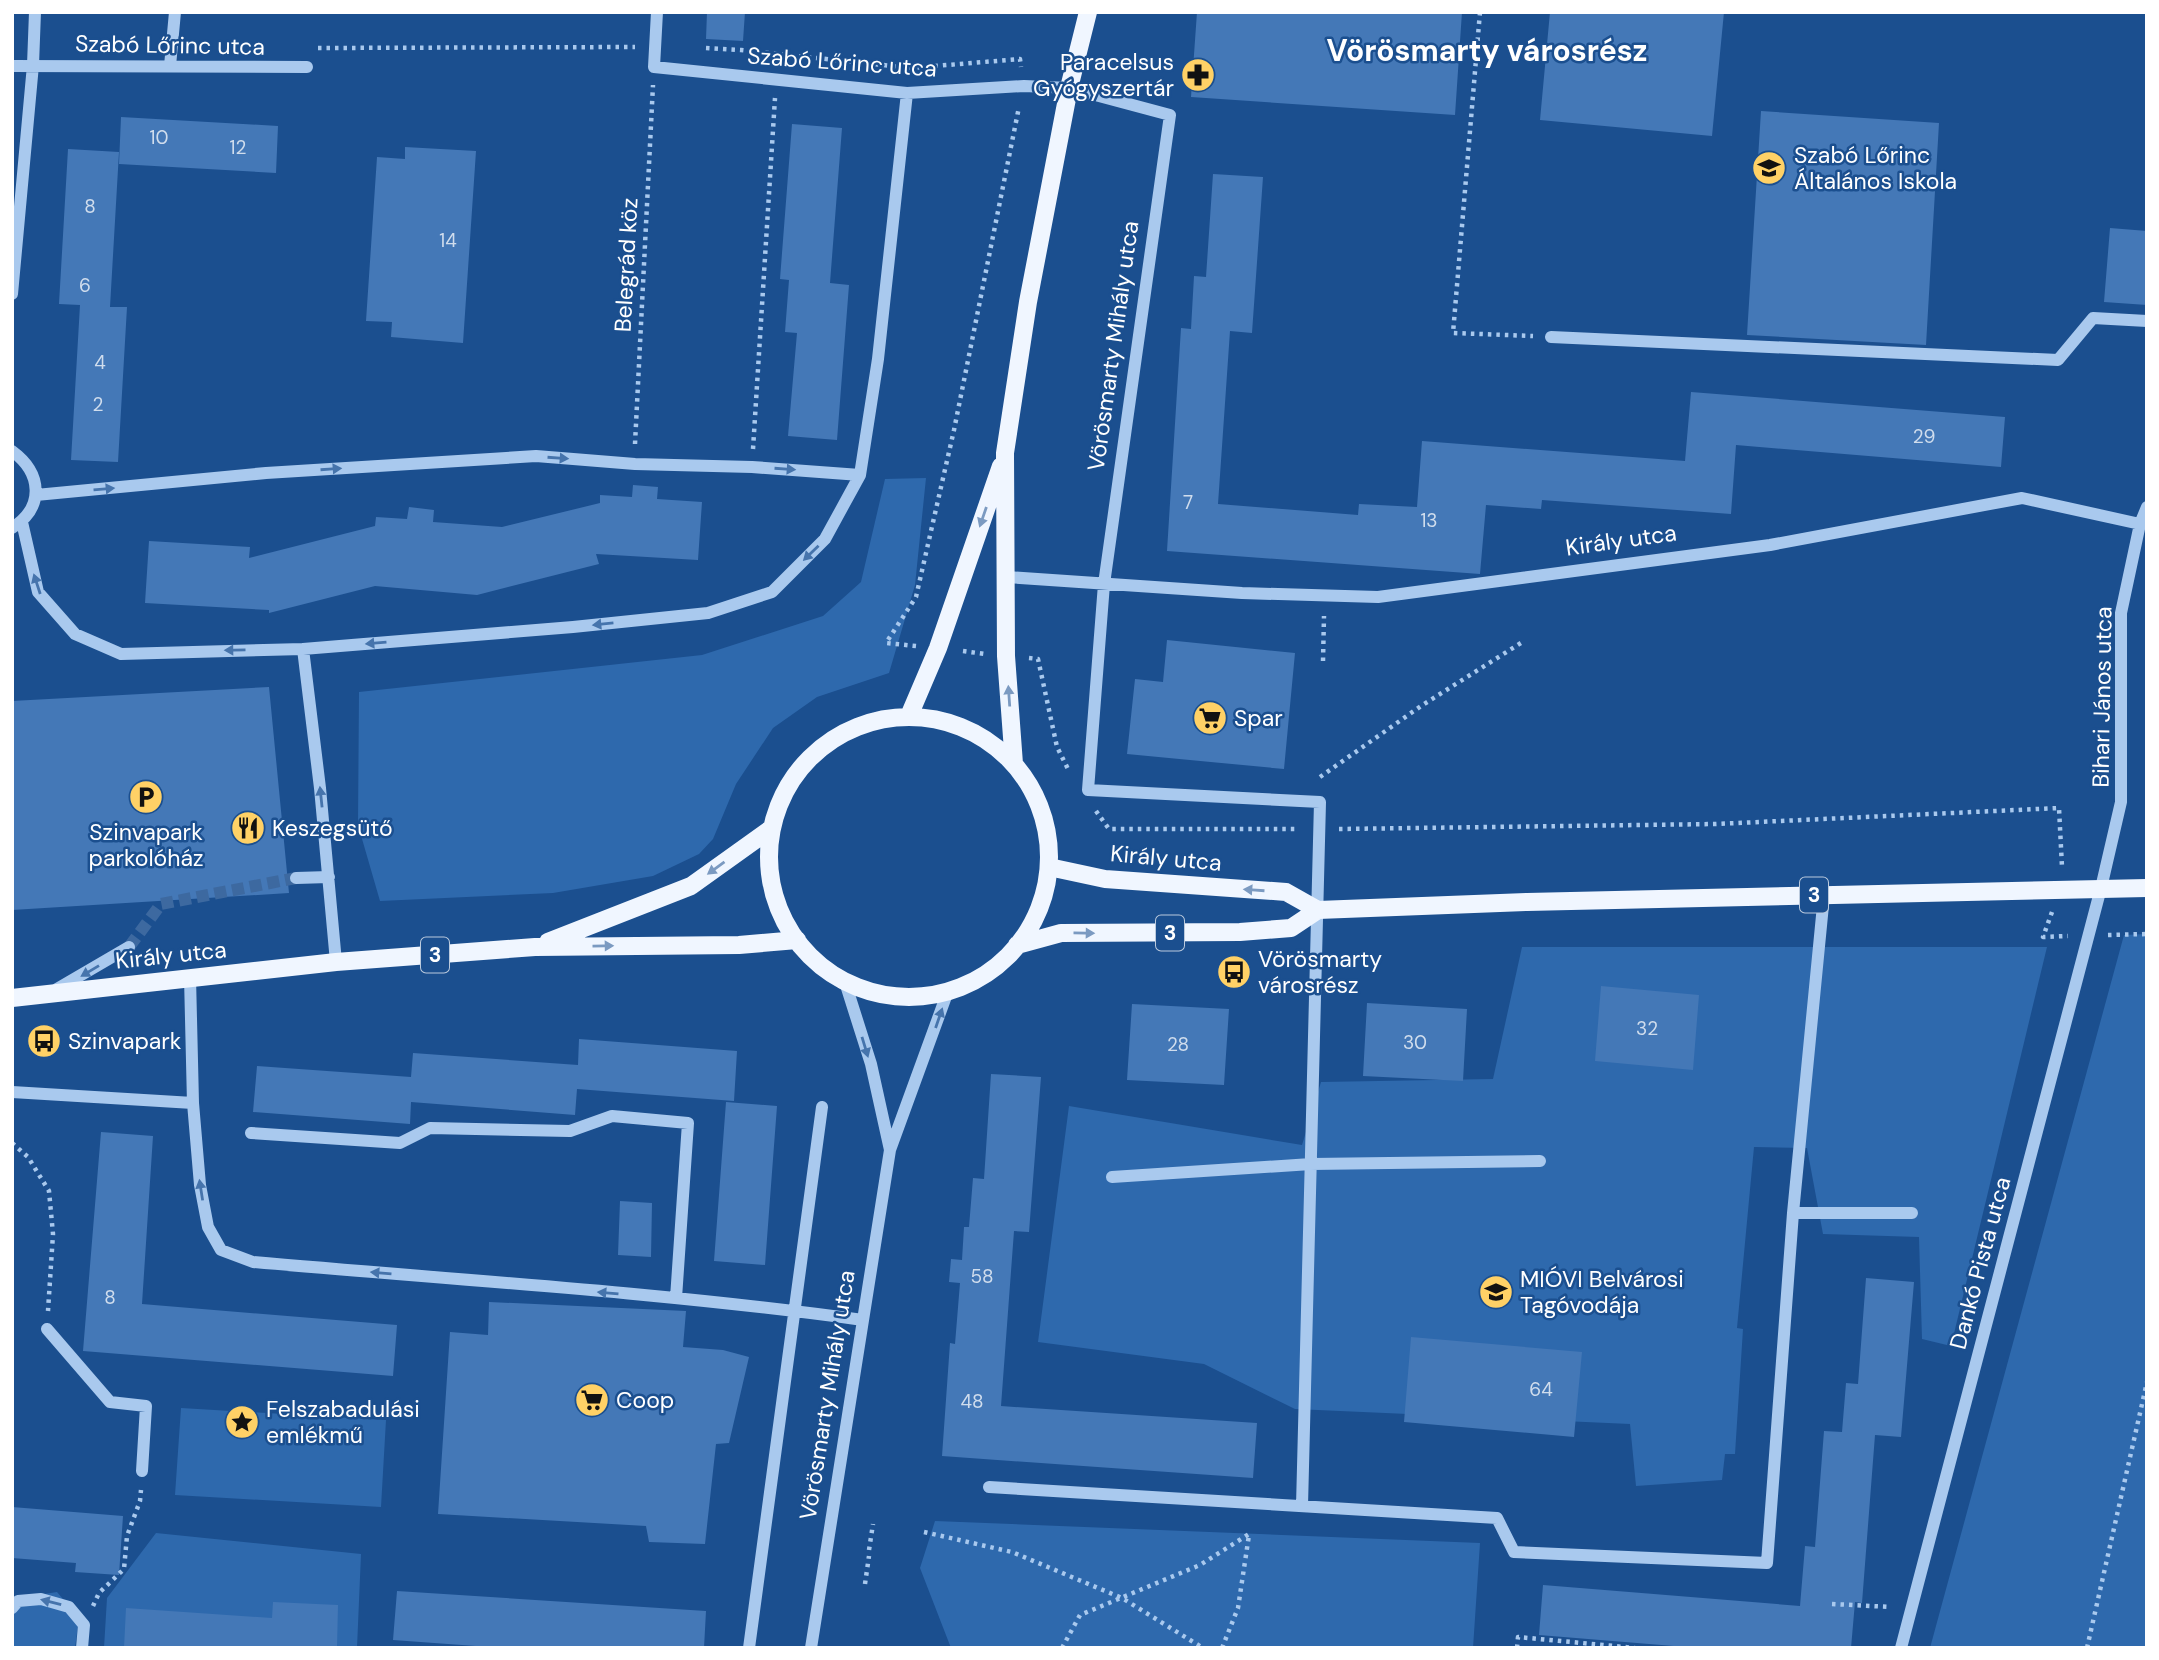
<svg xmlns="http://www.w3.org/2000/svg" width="2159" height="1660" font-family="'DM Sans',sans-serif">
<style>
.green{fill:#2e69ad}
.building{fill:#4478b7}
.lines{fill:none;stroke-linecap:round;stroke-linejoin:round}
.minor-tunnel{stroke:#3d69a0;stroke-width:12;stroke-dasharray:12 6;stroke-linecap:butt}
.path{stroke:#a9c9ee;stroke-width:4.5;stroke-dasharray:3.5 5;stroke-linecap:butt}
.minor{stroke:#a9c9ee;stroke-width:12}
.major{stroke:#f0f6ff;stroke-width:18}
.oneway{fill:#4674ac}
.oneway2{fill:#7b9ac1}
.labels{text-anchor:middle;stroke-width:5;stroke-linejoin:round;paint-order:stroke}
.number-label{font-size:19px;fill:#d0dded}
.shield{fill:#1b4f8f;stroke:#bbcadd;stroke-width:2}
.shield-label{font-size:21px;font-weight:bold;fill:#fff}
.street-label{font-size:23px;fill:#fff;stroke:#1b4f8f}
.poi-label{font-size:23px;fill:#fff;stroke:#1b4f8f;text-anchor:start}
.district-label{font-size:30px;font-weight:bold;fill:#fff;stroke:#1b4f8f}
</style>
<rect width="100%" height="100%" fill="#1b4f8f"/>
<path class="green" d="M926 478 915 585 889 673 817 697 773 728 736 784 713 839 699 854 653 876 553 893 380 901 358 825 359 692 702 655 823 616 861 582 885 479Z
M2147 934V1648H1930L2124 935Z
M1522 947H2047L1951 1346 1922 1339 1919 1237 1823 1234 1807 1148 1754 1147 1737 1328 1743 1329 1735 1454H1725L1722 1480 1636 1486 1630 1424 1295 1409 1204 1364 1038 1342 1069 1106 1302 1145 1321 1082 1493 1079Z
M181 1408 386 1420 381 1507 175 1495Z
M935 1521 1480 1543 1473 1648H951L920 1568Z
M156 1533 361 1554 357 1648H104L107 1598Z
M57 1592 79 1618 75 1648H12V1599Z"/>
<path class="building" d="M707 12H745L743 41 706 39Z
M1197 12H1462L1455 115 1191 97Z
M1550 12H1724L1712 136 1540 120Z
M1761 111 1939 123 1926 345 1747 335Z
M121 117 278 126 276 173 119 164Z
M792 124 842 128 830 283 849 285 837 440 788 436 797 333 785 332 789 280 780 279Z
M405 147 476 151 463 343 391 337 392 322 366 321 377 157 405 159Z
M68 149 119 152 110 307H127L118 462 71 460 80 305 59 304Z
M1213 174 1263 177 1252 333 1230 331 1218 504 1358 515 1359 504 1417 507 1422 441 1685 461 1691 392 2005 417 2001 467 1736 445 1731 514 1542 500 1541 509 1486 505 1480 574 1167 551 1181 328 1191 329 1194 276 1206 277Z
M2110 228 2147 231V305L2104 302Z
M633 485 658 487 657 499 702 502 698 560 596 554 599 564 477 595 375 586 269 613V610L145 603 149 541 250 547 249 558 375 526 376 517 407 519 409 507 434 510 433 522 502 527 600 503V495L632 497Z
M1167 640 1295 653 1284 769 1127 754 1135 679 1163 682Z
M269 687 289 893 12 910V701Z
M1601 986 1699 995 1693 1070 1595 1061Z
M1367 1003 1467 1009 1463 1081 1363 1076Z
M1132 1004 1229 1009 1224 1085 1127 1080Z
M579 1039 737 1051 734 1101 577 1089 575 1115 411 1102 410 1124 253 1112 257 1066 411 1077 413 1053 578 1065Z
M991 1074 1041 1077 1029 1232 1014 1231 1001 1406 1257 1423 1253 1478 942 1456 950 1343 955 1344 960 1283 949 1282 951 1259 962 1260 964 1227H969L973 1178 984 1179Z
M726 1102 777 1106 765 1265 714 1261Z
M101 1132 153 1136 142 1304 397 1325 393 1376 83 1351Z
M620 1201 652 1203 651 1257 618 1255Z
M1866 1278 1914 1282 1901 1437 1875 1435 1862 1603 1855 1602 1851 1648H1698L1539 1635 1543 1585 1800 1606 1805 1546 1815 1547 1824 1431 1842 1432 1846 1383 1858 1384Z
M489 1302 686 1311 683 1347 723 1350 749 1357 729 1443 716 1444 705 1544 649 1542 646 1526 438 1514 450 1332 488 1335Z
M1411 1337 1582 1352 1574 1437 1404 1422Z
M12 1507 123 1516 119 1575 75 1572 76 1563 12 1558Z
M397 1591 706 1611 704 1648H503L393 1640Z
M273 1602 338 1605 337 1648H124L126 1608 272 1618Z"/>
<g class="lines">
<path class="minor-tunnel" d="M129 947 161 904 296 878"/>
<path class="path" d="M1480 12 1453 333 1533 336
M318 48 635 47
M706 48 741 50 911 68 1020 59 1021 67
M635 444 653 85
M753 449 775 98
M916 646 886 643 916 597 954 430 1019 107
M963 651 985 654
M1029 658 1038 659 1057 747 1068 769
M1323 661 1324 616
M1320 777 1421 706 1524 641
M1096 811 1109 829H1299
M1339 829 1716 824 2059 808 2062 867
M2052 912 2043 937 2068 936
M2108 935 2147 934
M12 1143 28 1157 49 1191 53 1234 48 1311
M924 1532 1012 1552 1122 1598 1203 1648
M869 1550 873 1524
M865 1584 869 1556
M1832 1604 1891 1607
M93 1606 99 1593 124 1569 127 1536 140 1501 141 1490
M1062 1648 1080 1615 1200 1565 1249 1534
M1222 1648 1238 1608 1249 1535
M1517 1648 1518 1637 1635 1648
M2087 1648 2147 1382"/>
<path class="minor" d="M657 12 654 67 907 93 1024 86 1069 88 1170 115 1104 584 1088 790 1320 802 1302 1506
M12 66 307 67
M170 66 175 12
M12 294 33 65 35 12
M1551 337 2058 360 2093 318 2147 321
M12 451C42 473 45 507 12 528
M36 495 266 473 536 456 635 464 752 467 860 475
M22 522 38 592 75 634 121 654 303 649 573 627 708 613 772 592 825 539 860 475 878 359 907 93
M1007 577 1242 593 1378 597 1770 545 2022 498 2140 524
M303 649 320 788 336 962
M296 878 329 877
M190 977 193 1103 200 1185 208 1227 221 1250 253 1262C457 1280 661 1292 863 1320
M845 982 871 1064 890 1150
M57 989 129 947
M12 1092 193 1103
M251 1133 400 1143 430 1128 570 1131 612 1116 688 1123 676 1298
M1112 1177 1311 1164 1540 1161
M1793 1213H1912
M47 1329 110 1402 146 1406 142 1471
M989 1487 1497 1518 1514 1552 1767 1563 1793 1213 1824 895
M12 1608 18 1601 41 1599 69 1607 84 1625 82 1648
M749 1648 822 1107
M811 1648 890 1150 948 991
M1901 1648 2101 888 2121 802V613L2140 524 2147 507"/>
<path class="major" d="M909 716 938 648 1001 466
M769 857a140 140 0 1 1 280 0a140 140 0 1 1-280 0Z
M1014 764 1006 656 1005 453 1028 302 1069 88 1088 12
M1049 867 1105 879 1286 892 1318 910 1527 902 2147 888
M548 942 691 886 772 828
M1017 945 1061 933 1240 932 1291 928 1318 910
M12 998 336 962 535 947 739 945 797 940"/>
</g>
<defs><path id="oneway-solid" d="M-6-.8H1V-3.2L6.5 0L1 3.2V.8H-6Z" transform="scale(1.75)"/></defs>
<g class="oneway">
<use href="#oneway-solid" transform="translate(558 458) rotate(4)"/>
<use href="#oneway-solid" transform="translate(331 469) rotate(-4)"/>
<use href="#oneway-solid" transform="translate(785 469) rotate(4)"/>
<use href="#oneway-solid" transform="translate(104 489) rotate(-5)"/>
<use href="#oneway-solid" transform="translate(811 553) rotate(136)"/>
<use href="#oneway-solid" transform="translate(37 584) rotate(-108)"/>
<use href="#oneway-solid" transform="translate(603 624) rotate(174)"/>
<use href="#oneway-solid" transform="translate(376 643) rotate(175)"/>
<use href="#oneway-solid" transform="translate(235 650) rotate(179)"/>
<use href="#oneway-solid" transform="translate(321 797) rotate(-96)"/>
<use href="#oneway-solid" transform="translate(90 971) rotate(149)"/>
<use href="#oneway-solid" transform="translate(939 1018) rotate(-71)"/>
<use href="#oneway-solid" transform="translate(865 1047) rotate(73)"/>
<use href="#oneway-solid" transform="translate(201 1190) rotate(-99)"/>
<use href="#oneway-solid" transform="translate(381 1273) rotate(-175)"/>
<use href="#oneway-solid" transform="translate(608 1293) rotate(-175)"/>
<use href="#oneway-solid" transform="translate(51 1602) rotate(-166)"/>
</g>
<g class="oneway2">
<use href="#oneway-solid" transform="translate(983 517) rotate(109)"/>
<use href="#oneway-solid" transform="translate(1009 696) rotate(-94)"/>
<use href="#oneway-solid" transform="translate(716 868) rotate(144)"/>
<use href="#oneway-solid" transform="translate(1254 890) rotate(-176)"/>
<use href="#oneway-solid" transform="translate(1084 933) rotate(1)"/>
<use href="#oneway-solid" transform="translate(603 946) rotate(-1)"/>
</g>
<defs>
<g id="pharmacy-disc" transform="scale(1.75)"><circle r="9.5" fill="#ffd166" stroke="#1b4f8f"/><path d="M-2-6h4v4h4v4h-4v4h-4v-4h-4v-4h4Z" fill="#111"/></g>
<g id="school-disc" transform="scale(1.75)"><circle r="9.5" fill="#ffd166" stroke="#1b4f8f"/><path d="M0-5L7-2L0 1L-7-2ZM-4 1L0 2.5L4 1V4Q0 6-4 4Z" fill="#111"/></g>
<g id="supermarket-disc" transform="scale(1.75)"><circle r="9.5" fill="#ffd166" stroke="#1b4f8f"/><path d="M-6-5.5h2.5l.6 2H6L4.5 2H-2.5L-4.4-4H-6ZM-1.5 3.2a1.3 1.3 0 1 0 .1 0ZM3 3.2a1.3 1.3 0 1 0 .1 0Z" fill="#111"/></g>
<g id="parking-disc" transform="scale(1.75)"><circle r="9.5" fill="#ffd166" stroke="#1b4f8f"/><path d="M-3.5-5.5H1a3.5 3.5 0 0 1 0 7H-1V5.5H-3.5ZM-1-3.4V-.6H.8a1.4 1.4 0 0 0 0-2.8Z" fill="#111"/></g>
<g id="restaurant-disc" transform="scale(1.75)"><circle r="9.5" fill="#ffd166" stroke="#1b4f8f"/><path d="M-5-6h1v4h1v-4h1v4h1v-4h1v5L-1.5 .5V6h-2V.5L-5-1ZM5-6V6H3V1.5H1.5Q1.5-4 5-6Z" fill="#111"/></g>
<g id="bus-disc" transform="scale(1.75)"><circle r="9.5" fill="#ffd166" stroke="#1b4f8f"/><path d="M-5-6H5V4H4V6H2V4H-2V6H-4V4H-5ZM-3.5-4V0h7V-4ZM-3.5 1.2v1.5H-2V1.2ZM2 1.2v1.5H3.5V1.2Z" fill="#111"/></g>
<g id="sight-disc" transform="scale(1.75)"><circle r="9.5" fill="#ffd166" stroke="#1b4f8f"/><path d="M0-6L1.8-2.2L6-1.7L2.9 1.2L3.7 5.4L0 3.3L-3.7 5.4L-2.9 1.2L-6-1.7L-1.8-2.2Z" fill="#111"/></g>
</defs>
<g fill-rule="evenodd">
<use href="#pharmacy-disc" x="1198" y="75"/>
<use href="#school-disc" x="1769" y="168"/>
<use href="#supermarket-disc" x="1210" y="718"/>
<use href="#parking-disc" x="146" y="797"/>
<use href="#restaurant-disc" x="248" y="828"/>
<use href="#bus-disc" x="1234" y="972"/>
<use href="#bus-disc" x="44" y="1041"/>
<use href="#school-disc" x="1496" y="1292"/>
<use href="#supermarket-disc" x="592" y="1400"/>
<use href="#sight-disc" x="242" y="1422"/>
</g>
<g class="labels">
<g class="number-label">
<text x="159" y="144">10</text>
<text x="238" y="154">12</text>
<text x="90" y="213">8</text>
<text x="448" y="247">14</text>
<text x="85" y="292">6</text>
<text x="100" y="369">4</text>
<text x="98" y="411">2</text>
<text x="1924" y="443">29</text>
<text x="1188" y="509">7</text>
<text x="1429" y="527">13</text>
<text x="1647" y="1035">32</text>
<text x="1415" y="1049">30</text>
<text x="1178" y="1051">28</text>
<text x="982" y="1283">58</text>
<text x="110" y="1304">8</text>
<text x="1541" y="1396">64</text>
<text x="972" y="1408">48</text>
</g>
<g class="shield">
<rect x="1800" y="877.5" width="28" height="35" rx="5"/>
<rect x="1156" y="915.5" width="28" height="35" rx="5"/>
<rect x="421" y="937.5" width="28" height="35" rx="5"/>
</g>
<g class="shield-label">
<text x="1814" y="902">3</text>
<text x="1170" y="940">3</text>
<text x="435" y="962">3</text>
</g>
<g class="street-label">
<text transform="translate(170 45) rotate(1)" y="8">Szabó Lőrinc utca</text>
<text transform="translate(842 62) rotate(4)" y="8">Szabó Lőrinc utca</text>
<text transform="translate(626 265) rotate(-87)" y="8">Belegrád köz</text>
<text transform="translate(1113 346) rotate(-82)" y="8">Vörösmarty Mihály utca</text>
<text transform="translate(1621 540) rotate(-8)" y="8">Király utca</text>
<text transform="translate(2102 697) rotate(-89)" y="8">Bihari János utca</text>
<text transform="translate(1166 858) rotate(5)" y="8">Király utca</text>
<text transform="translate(171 955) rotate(-6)" y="8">Király utca</text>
<text transform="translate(1980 1263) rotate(-75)" y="8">Dankó Pista utca</text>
<text transform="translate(827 1395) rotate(-81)" y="8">Vörösmarty Mihály utca</text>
</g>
<g class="poi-label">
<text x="1174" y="70" text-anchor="end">Paracelsus<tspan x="1174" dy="26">Gyógyszertár</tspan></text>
<text x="1794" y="163">Szabó Lőrinc<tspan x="1794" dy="26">Általános Iskola</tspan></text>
<text x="1234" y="726">Spar</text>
<text x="272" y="836">Keszegsütő</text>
<text x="146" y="840" text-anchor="middle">Szinvapark<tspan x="146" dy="26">parkolóház</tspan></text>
<text x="1258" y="967">Vörösmarty<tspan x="1258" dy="26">városrész</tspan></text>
<text x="68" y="1049">Szinvapark</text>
<text x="1520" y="1287">MIÓVI Belvárosi<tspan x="1520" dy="26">Tagóvodája</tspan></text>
<text x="616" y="1408">Coop</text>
<text x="266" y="1417">Felszabadulási<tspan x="266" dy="26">emlékmű</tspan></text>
</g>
<g class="district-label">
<text x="1487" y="61">Vörösmarty városrész</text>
</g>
</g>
<rect width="2159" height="1660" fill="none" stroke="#ffffff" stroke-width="28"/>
</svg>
